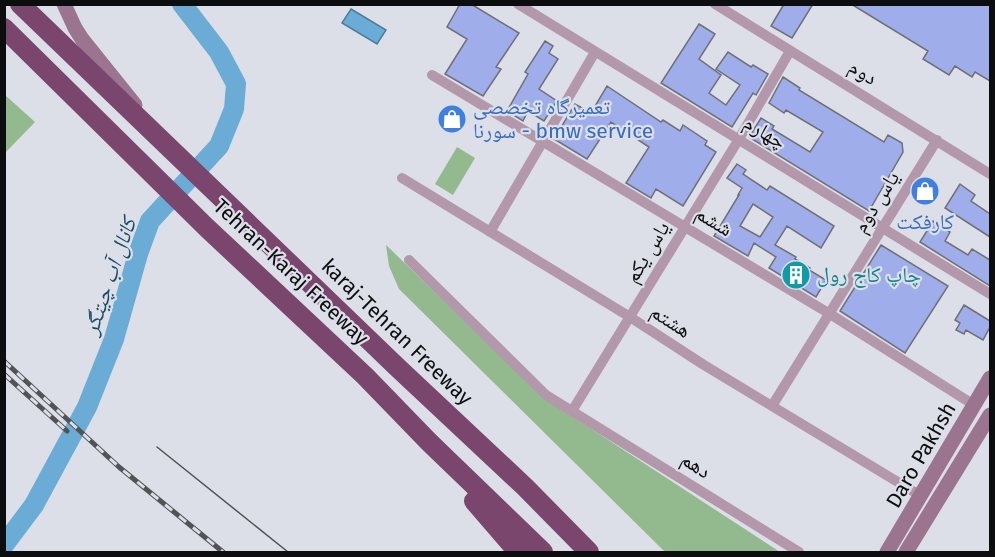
<svg xmlns="http://www.w3.org/2000/svg" width="995" height="557" font-family="'Fira Sans','Noto Naskh Arabic',sans-serif">
<style>
.green{fill:#93ba8e}
.water{fill:#6aacd5;stroke:#4e7c9a;stroke-width:1.5}
.lines{fill:none;stroke-linecap:round;stroke-linejoin:round}
.river{stroke:#6aacd5;stroke-width:20}
.building{fill:#9fadea;stroke:#6e7077;stroke-width:1.5;fill-rule:evenodd}
.street{stroke:#b298aa;stroke-width:10}
.secondary{stroke:#9b7590;stroke-width:15}
.highway{stroke:#7a466d;stroke-width:20}
.tram{stroke:#515357;stroke-width:1.5}
.rail-casing{stroke:#515357;stroke-width:5}
.rail{stroke:#dcdfe7;stroke-width:3;stroke-dasharray:9;stroke-linecap:butt}
.labels{text-anchor:middle;stroke-width:4.5;stroke-linejoin:round;paint-order:stroke}
.street-label{font-size:21px;fill:#0c0d0f;stroke:#dcdfe7}
.shop-label{font-size:21px;fill:#366cbe;stroke:#dcdfe7;text-anchor:start}
.culture-label{font-size:21px;fill:#0d838f;stroke:#dcdfe7;text-anchor:start}
.water-label{font-size:22px;font-style:italic;fill:#184b68;stroke:#dcdfe7}
</style>
<rect width="100%" height="100%" fill="#dcdfe7"/>
<path class="green" d="M5 95 35 122 5 153Z
M457 147 475 158 453 195 435 184Z
M386 245 544 398 780 552H666L663 550 399 289 389 266Z"/>
<path class="water" d="M351 9 386 30 377 44 342 23Z"/>
<g class="lines">
<path class="river" d="M4 545 34 505 87 407 114 339 138 254 150 221 219 146 234 109 236 84 219 52 182 4"/>
</g>
<path class="building" d="M460 4H471L519 33 496 67 501 69 483 96 445 74 467 39 447 27Z
M784 4H813L792 38 771 26Z
M851 4H990V81L975 72 972 77 955 66 949 75 923 59 928 51Z
M699 24 715 34 699 59 721 75 709 93 726 105 740 85 716 69 728 52 751 67 753 65 768 74 756 95 753 93 732 127 661 83Z
M545 41 553 46 549 53 558 59 539 89 557 101 544 121 528 111 523 121 507 111 528 74 525 72Z
M783 77 800 88 799 90 884 142 888 135 902 143 903 152 869 211 749 137 761 118 774 126 772 129 810 152 823 132 786 110 784 113 769 103Z
M607 86 661 122 663 120 680 131 683 125 707 141 705 145 716 152 683 206 656 189 651 198 626 183 649 147 611 122 587 159 554 139 575 104 591 113Z
M737 164 746 170 743 174 767 190 770 186 834 226 821 248 787 226 775 245 796 257 795 259 810 268 809 270 826 280 816 297 769 268 776 257 754 243 748 256 714 236 739 195H738L742 188 727 178ZM753 204 773 217 760 237 740 226Z
M960 184 975 195 971 201 990 214V237L945 208Z
M933 221 950 232 945 241 968 255 972 249 990 260V286L920 242Z
M881 245 948 286 905 353 840 311Z
M964 305 990 321V327L983 340 966 330 964 334 956 330 960 323 955 320Z"/>
<g class="lines">
<path class="street" d="M518 4 990 294
M715 4 990 174
M432 75 830 314 974 405
M402 178 630 317 704 365 921 496
M490 232 595 52
M409 260 546 395 799 552
M772 406 937 140
M572 411 739 139 790 51"/>
<path class="secondary" d="M64 4 75 28 82 39 135 105
M887 552 990 378
M906 552 990 415"/>
<path class="highway" d="M20 4 397 367 525 487 589 552
M4 28 207 228 365 376 429 442 543 552
M474 501 518 552"/>
<path class="tram" d="M157 447 288 552
M235 552H236"/>
<g class="rail-casing">
<path id="rail" d="M4 361 119 467 223 552
M4 374 67 431"/>
</g>
<use href="#rail" class="rail"/>
</g>
<defs>
<g id="shop-disc" transform="scale(1.5)"><circle r="9.5" fill="#3f7fe0" stroke="#dcdfe7"/><path d="M-5-2.5h2.3a2.7 3.5 0 0 1 5.4 0H5L5.5 6h-11ZM-1.5-2.5h3a1.5 2.3 0 0 0-3 0Z" fill="#fff"/></g>
<g id="building-disc" transform="scale(1.5)"><circle r="9.5" fill="#0f9aa8" stroke="#dcdfe7"/><path d="M-4-6H4V6H1V3H-1V6H-4ZM-2.5-4.3h1.7v1.8h-1.7ZM.8-4.3h1.7v1.8H.8ZM-2.5-1h1.7V.8h-1.7ZM.8-1h1.7V.8H.8Z" fill="#fff"/></g>
</defs>
<g fill-rule="evenodd">
<use href="#shop-disc" x="452" y="119"/>
<use href="#shop-disc" x="925" y="191"/>
<use href="#building-disc" x="796" y="275"/>
</g>
<g class="labels">
<g class="street-label">
<text transform="translate(863 72) rotate(31)" y="7">دوم</text>
<text transform="translate(765 132) rotate(31)" y="7">چهارم</text>
<text transform="translate(876 202) rotate(-58)" y="7">یاس دوم</text>
<text transform="translate(714 221) rotate(31)" y="7">ششم</text>
<text transform="translate(647 252) rotate(-59)" y="7">یاس یکم</text>
<text transform="translate(291 272) rotate(43)" y="7">Tehran-Karaj Freeway</text>
<text transform="translate(671 321) rotate(33)" y="7">هشتم</text>
<text transform="translate(397 332) rotate(44)" y="7">karaj-Tehran Freeway</text>
<text transform="translate(921 455) rotate(-60)" y="7">Daro Pakhsh</text>
<text transform="translate(696 465) rotate(32)" y="7">دهم</text>
</g>
<g class="shop-label">
<text x="473" y="114">تعمیرگاه تخصصی<tspan x="473" dy="24">سورنا - bmw service</tspan></text>
<text x="925" y="229" text-anchor="middle">کارفکت</text>
</g>
<g class="culture-label">
<text x="817" y="282">چاپ کاج رول</text>
</g>
<g class="water-label">
<text transform="translate(109 276) rotate(-71)" y="8">کانال آب چیتگر</text>
</g>
</g>
<rect width="995" height="557" fill="none" stroke="#0c0d0f" stroke-width="12"/>
</svg>
